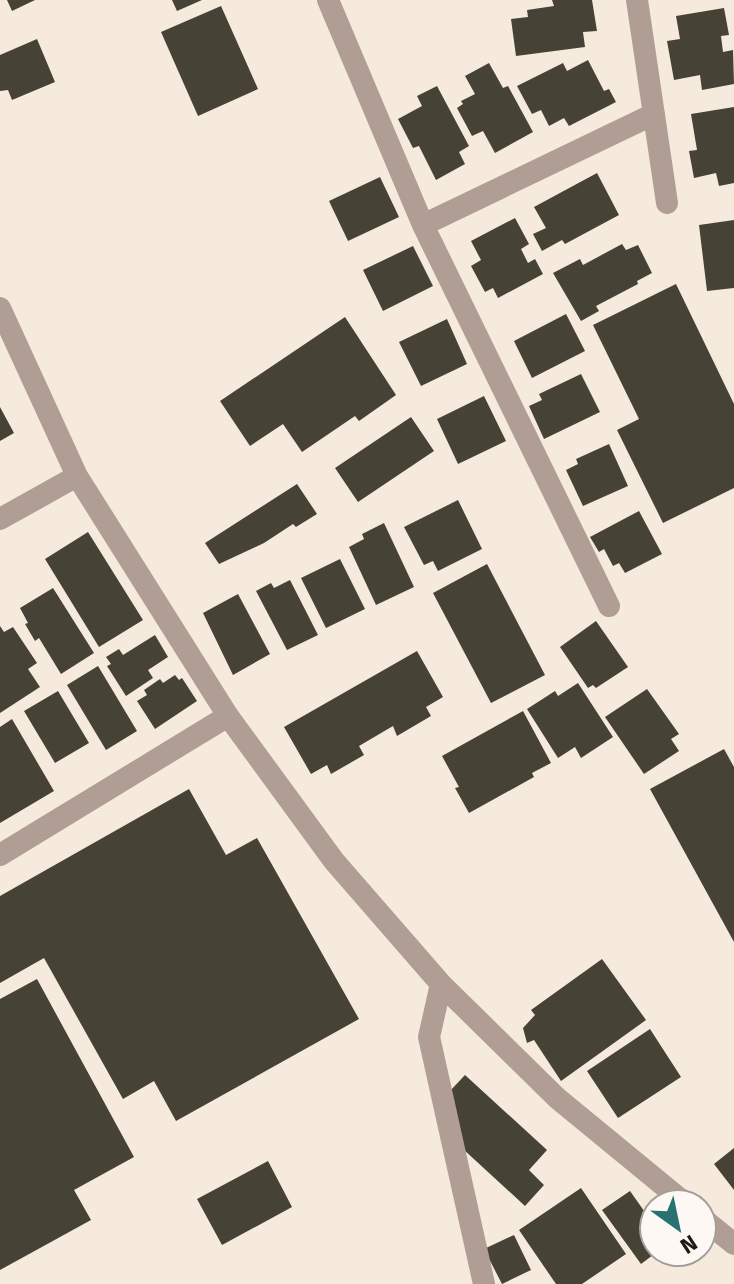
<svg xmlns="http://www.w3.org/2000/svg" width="734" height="1284" font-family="'Fira Sans',sans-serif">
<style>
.building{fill:#464235}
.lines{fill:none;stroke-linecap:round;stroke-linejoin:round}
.minor{stroke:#b09e95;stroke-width:22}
</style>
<rect width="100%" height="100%" fill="#f6eadc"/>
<path class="building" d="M7 0H35L12 11Z
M172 0H202L177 11Z
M552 0H592L597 31 583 32 585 47 516 56 511 19 528 17 527 10 554 6Z
M221 6 258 89 198 116 161 32Z
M724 8 729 35 721 36 723 52 733 50 734 84 702 90 700 75 674 80 667 41 680 39 676 16Z
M37 39 55 82 12 100 8 90 0 91V55Z
M588 60 604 91 609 89 616 102 569 126 564 118 549 126 541 110 532 114 517 86 563 63 567 71Z
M489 63 503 88 508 86 533 132 495 153 483 131 472 136 457 108 463 104 461 101 475 94 465 76Z
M437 86 469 146 459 152 465 164 436 180 419 146 413 148 398 119 422 106 417 96Z
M734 107V183L719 186 716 173 694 178 689 151 697 150 691 114Z
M597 173 619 215 565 244 562 240 542 251 533 234 546 228 534 207Z
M380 177 399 217 348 241 329 201Z
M515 218 529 244 521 249 528 263 535 259 543 274 498 298 493 288 485 292 471 266 481 260 471 241Z
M734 220V288L707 291 699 225Z
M622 244 626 250 638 245 652 273 637 281 638 284 596 306 599 311 581 321 553 273 580 259 583 265Z
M413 246 433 286 383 311 363 270Z
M676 284 734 404V488L663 523 617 430 639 419 593 325Z
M566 314 585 351 532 378 514 341Z
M345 317 396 395 359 421 355 416 302 452 283 424 250 446 220 401Z
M447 319 467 364 421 386 399 342Z
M581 374 600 412 544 439 529 406 542 400 539 394Z
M484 396 506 441 458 464 437 419Z
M0 407 14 433 0 441Z
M411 417 434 451 358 502 335 468Z
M609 444 628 486 583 506 566 470 578 464 576 459Z
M297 484 317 514 296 527 293 524 264 543 219 564 205 543Z
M458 500 482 549 438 571 433 561 424 565 404 527Z
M639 511 662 554 625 573 619 563 613 566 604 549 599 552 590 537Z
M384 523 414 587 376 605 349 547 364 539 362 534Z
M88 532 143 620 99 647 45 559Z
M340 559 365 609 326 628 301 578Z
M487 564 545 675 491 703 433 593Z
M290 580 318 635 287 650 256 591 271 583 274 588Z
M53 588 94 653 61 674 39 638 35 641 25 624 28 623 20 608Z
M238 594 270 654 233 675 203 613Z
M596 621 628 667 596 688 593 685 588 688 560 647Z
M0 626 4 632 13 627 37 663 28 669 40 687 0 713Z
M155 635 168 657 148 670 153 678 126 696 107 666 111 664 106 657 119 649 123 655Z
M417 651 443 697 426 707 431 716 397 736 393 726 359 746 364 755 331 774 327 765 311 774 284 727Z
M98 666 137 731 106 750 67 685Z
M175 675 179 680 182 678 197 701 155 729 137 701 147 695 144 690 160 679 163 683Z
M578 683 613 737 581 758 575 747 558 758 527 709 555 691 558 696Z
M647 689 679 734 671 739 679 751 644 774 605 717Z
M58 691 89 743 55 763 24 711Z
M523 711 551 763 532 773 534 777 469 813 455 788 459 787 442 756Z
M12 719 54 791 0 823V727Z
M724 749 734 767V942L650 789Z
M189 789 226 855 257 838 359 1019 176 1121 154 1081 123 1099 44 958 0 983V896Z
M602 959 646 1020 561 1081 534 1040 527 1043 523 1028 535 1015 531 1010Z
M37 979 134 1157 74 1190 91 1220 0 1270V999Z
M650 1029 681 1077 618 1118 587 1071Z
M465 1075 547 1150 529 1170 544 1185 525 1206 463 1149 450 1091Z
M734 1148V1190L714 1164Z
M268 1161 292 1207 222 1245 197 1199Z
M581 1188 626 1254 582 1284H556L519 1230Z
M630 1191 654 1225V1252H657L641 1264 602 1210Z
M514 1235 531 1270 502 1284 484 1249Z"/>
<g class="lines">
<path class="minor" d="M328 0 423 225 609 606
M637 0 667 203
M423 225 654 114
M0 308 77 476 228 716 334 861 441 984 557 1098 686 1204
M0 519 77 476
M0 855 228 716
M441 984 429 1037 484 1284
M702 1218 734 1244"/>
</g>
<g transform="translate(678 1228) rotate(147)"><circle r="38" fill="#fdf8f3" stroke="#a49f9a" stroke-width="2"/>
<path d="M0-6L14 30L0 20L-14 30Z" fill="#287271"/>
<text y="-12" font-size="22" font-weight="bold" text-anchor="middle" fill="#1f1a15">N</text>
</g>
</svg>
